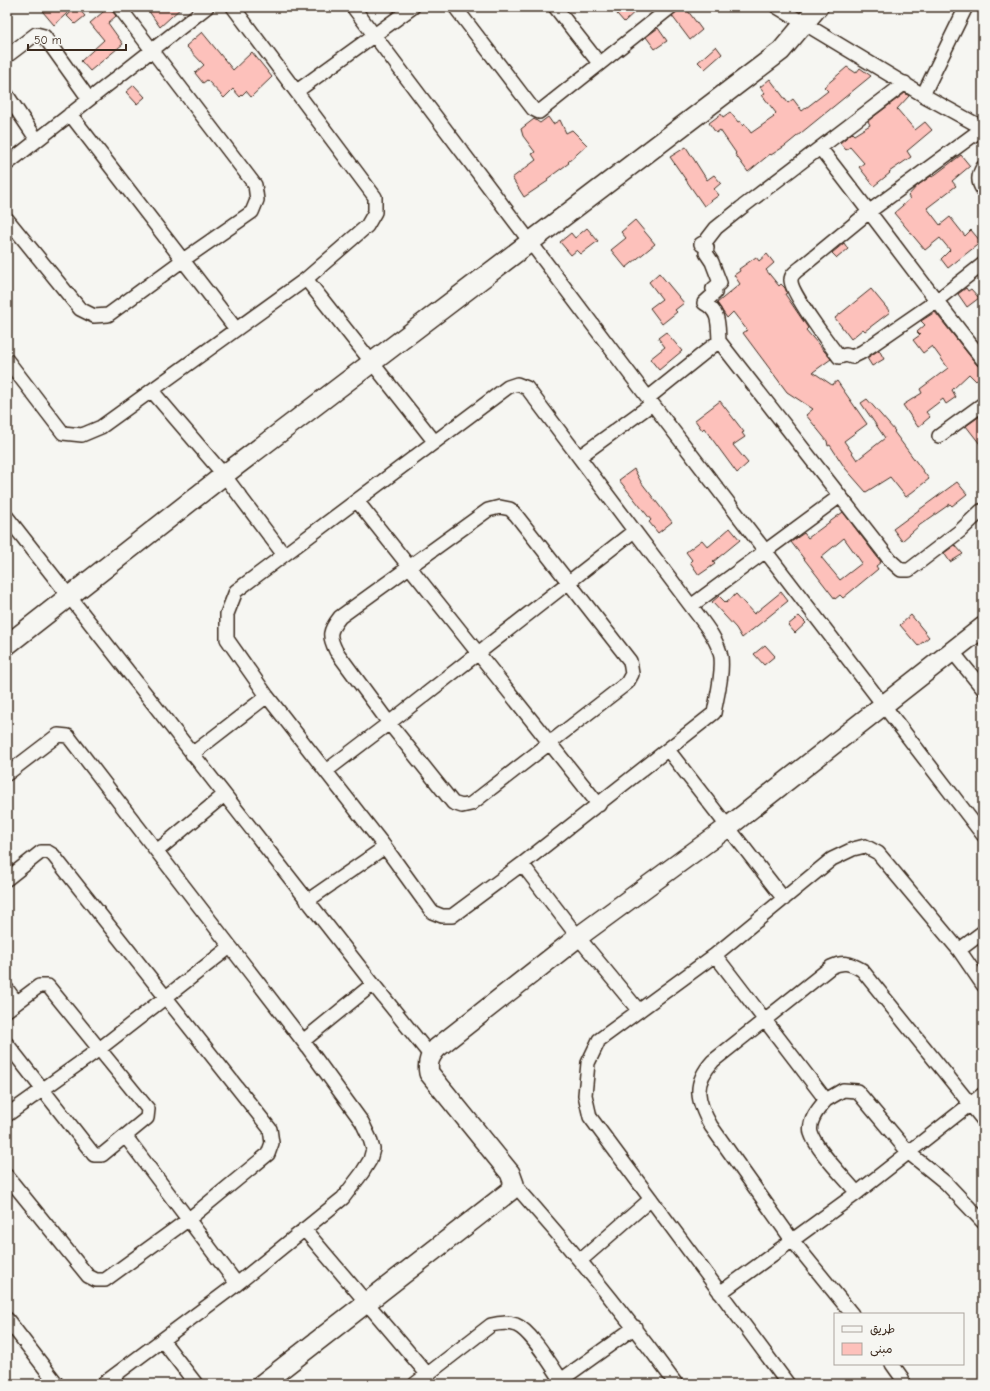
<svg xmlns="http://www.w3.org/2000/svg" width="990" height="1391" font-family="'Comic Neue','Playpen Sans Arabic',sans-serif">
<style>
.building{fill:#fdc1bb;stroke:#3b2a1e;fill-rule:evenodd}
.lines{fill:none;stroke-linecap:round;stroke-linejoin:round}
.street-casing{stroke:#3b2a1e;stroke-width:16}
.secondary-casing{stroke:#3b2a1e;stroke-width:22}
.street{stroke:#f6f6f2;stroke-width:13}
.secondary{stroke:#f6f6f2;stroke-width:19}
</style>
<rect width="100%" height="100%" fill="#f6f6f2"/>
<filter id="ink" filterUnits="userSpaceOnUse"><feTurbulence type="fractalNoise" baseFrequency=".025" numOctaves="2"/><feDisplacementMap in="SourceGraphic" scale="8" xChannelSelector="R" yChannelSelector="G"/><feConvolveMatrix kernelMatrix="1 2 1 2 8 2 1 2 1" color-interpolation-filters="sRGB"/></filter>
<g filter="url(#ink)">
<path class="building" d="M49 7H74L54 25 43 12Z
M77 7 85 16 75 24 67 16Z
M109 7 116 16 108 23 123 44 90 71 81 61 104 40 90 23Z
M146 7H182L160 27Z
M611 7H640L624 22Z
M681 7H685L702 30 690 40 672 16Z
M658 28 667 41 655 49 646 37Z
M202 32 233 70 252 52 272 77 251 97 246 91 240 97 233 89 224 98 207 80 203 83 195 73 204 65 186 46Z
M716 46 722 54 705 69 698 62Z
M847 67 856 73 860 68 871 76 785 146 771 155 770 154 748 172 735 154 736 153 720 130 716 133 709 123 721 114 723 117 730 112 738 122 740 121 743 126 745 124 751 133 774 117 773 116 776 113 762 95 765 93 760 87 770 79 788 103 793 99 802 111 828 91 824 87Z
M134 85 145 97 137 104 126 92Z
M905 93 909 96 897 109 915 130 925 122 932 130 907 151 911 157 889 172 890 173 874 186 859 167 864 163 850 147 846 150 840 143 852 133 854 135 870 125 868 121Z
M548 117 553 124 560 120 566 133 572 130 587 145 568 162 569 163 547 179 548 181 524 197 512 178 536 160 532 154 535 152 523 136 521 129 534 119 540 123Z
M686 147 707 180 714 175 721 183 714 189 719 195 704 206 670 157Z
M961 155 970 166 952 181 956 186 927 208 940 225 950 217 965 236 971 230 981 242 948 268 941 259 950 250 940 238 925 250 894 213 910 199 908 196 917 186 931 176 932 177Z
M635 220 655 244 626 268 611 250 626 238 621 232Z
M587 228 598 241 581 254 577 250 571 255 560 242 571 233 575 238Z
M844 243 848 249 837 258 832 253Z
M767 254 774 263 766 270 779 286 781 284 785 288 787 293 785 294 808 328 806 330 831 359 813 372 832 385 837 381 867 424 844 441 857 460 885 438 861 403 867 399 895 431 894 432 929 479 906 497 890 477 866 492 845 468 830 445 828 446 827 441 806 415 813 409 787 392 743 333 747 330 733 312 727 318 717 303 740 284 734 275 740 271 739 269 756 257 759 261Z
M659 273 684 303 675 310 677 312 662 324 650 308 662 299 649 282Z
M966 288 968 291 971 289 979 298 967 307 958 294Z
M871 289 890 312 865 331 863 329 851 339 835 318Z
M935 312 977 365 983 368V375L976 381 969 374 952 390 956 397 946 404 943 399 926 412 930 417 918 427 903 405 922 393 920 389 948 368 932 346 923 353 913 340 920 335 917 332 925 325 921 321Z
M666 332 682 351 659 370 650 359 665 347 658 338Z
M879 350 884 359 872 366 867 358Z
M720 401 744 432 742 433 745 437 733 445 748 463 737 473 704 428 702 430 695 420Z
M980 416 983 421V448L966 426Z
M634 469 641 482 672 522 658 533 649 522 651 520 619 480Z
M957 482 967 494 952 506 950 504 920 525 902 541 893 529Z
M843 512 881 562 876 566 878 569 843 598 840 595 835 599 791 542 804 533 808 538ZM844 538 862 563 840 580 821 557Z
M730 528 740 540 713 562 715 564 699 575 690 562 692 560 686 552 702 540 708 547Z
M955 545 963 554 950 562 944 553Z
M781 592 788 601 742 638 736 628 712 602 719 596 726 603 736 594 754 614Z
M911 615 929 637 918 646 900 625Z
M799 616 806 623 795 633 788 625Z
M765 645 775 656 764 665 754 654Z"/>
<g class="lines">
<g class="street-casing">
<path id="street" d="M353 7 648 398 983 835
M455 7 533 109 539 112 671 7
M555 7 599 63
M777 7 923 95 983 128
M7 56 36 34 44 36 89 99
M297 91 413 7
M7 95 37 140
M923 95 966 7
M70 114 236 329
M983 128 870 211 803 266C798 270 791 274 791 280 790 292 830 345 839 357L846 355 852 357 862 352 936 301 983 264
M820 148C875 218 927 290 983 360
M7 164 207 7
M983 167C978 176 977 181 983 190
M7 219 80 309 94 316 108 315 183 260 252 212 257 200 255 185 119 7
M306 279 434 441
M7 360 63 433 82 435 101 427 306 279 367 226 375 212V197L233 7
M152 391 224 475 284 555
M648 398 719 341
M939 436 983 404
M579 457 652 404
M840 496 719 341C718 325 720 311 704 303L715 293 713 289 720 283 712 262 706 253 707 248 701 244 706 241 716 228 741 208 905 83
M357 501 599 805
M500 507 510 509 516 515 630 661 632 674 627 683 471 804 462 806 453 803 389 723 336 651C328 635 329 631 340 617L488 510Z
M7 517 373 984 430 1055
M691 606 840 496 890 560 901 570H909L960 531 981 511 983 512
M952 651 983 689
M668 750 784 899
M192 754 267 696
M326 771 389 723 634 531
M7 774 58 735 68 736 303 1041 362 1122 370 1139 373 1149 370 1160 362 1173 343 1198 237 1284 103 1384
M157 851 224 795
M522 864 452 916H442L432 912 385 847 267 696 227 639V614L236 591 508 387 517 384 527 388 691 606C702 621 718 639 721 657 723 675 717 696 714 713L522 864 578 937 639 1011
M7 879 41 852H48L53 855 270 1129 272 1143 268 1154 189 1219 105 1280H96L88 1276 7 1176
M307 901 385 847
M959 950 983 932
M715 955 826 1100 843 1090 857 1091 909 1153 946 1183 983 1222
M7 989 16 1002
M7 1010 39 986H48L148 1109 147 1118 102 1155H94L7 1044
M303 1041 373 984
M826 1100C818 1109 808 1121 811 1133 816 1150 845 1178 857 1193
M7 1115 98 1050 230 947
M126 1137 237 1284
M514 1184C571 1248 625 1314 676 1384
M304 1229 428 1375
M581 1260 651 1199
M720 1293 857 1193 983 1094
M852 1314 792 1240 711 1126C697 1101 692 1084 713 1061L831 967C843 961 850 963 862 970L983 1120
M7 1319 57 1384
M162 1340 196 1384
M892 1364 902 1378
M561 1380 635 1327
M415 1384 491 1325C500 1323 507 1322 516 1325 532 1331 554 1370 564 1384
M788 1384 590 1117 585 1095 588 1063 599 1040 715 955 832 859 853 849 865 846 878 853 959 950 983 985"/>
</g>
<g class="secondary-casing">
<path id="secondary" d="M7 645 224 475 781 51 818 7
M262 1384 510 1191 514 1184 510 1173 429 1073C427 1062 430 1056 437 1048L578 937 728 827 983 627"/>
</g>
<use href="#street" class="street"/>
<use href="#secondary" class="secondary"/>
</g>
</g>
<rect width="990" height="1391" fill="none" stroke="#f6f6f2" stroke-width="24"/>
<rect x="12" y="12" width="966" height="1367" fill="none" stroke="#3b2a1e" stroke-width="1.5" filter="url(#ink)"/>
<rect x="834" y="1313" width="130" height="52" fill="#f6f6f2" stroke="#aba49d"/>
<rect x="842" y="1326" width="20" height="6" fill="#f6f6f2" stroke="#aba49d"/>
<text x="870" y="1333" font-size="12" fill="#3b2a1e">طريق</text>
<rect x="842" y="1343" width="20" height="12" fill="#fdc1bb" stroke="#aba49d"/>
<text x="870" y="1353" font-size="12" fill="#3b2a1e">مبنى</text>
<path d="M28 44v6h98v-6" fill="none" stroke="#3b2a1e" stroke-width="2"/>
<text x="34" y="44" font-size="12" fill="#3b2a1e" stroke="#f6f6f2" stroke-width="3" paint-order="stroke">50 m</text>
</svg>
